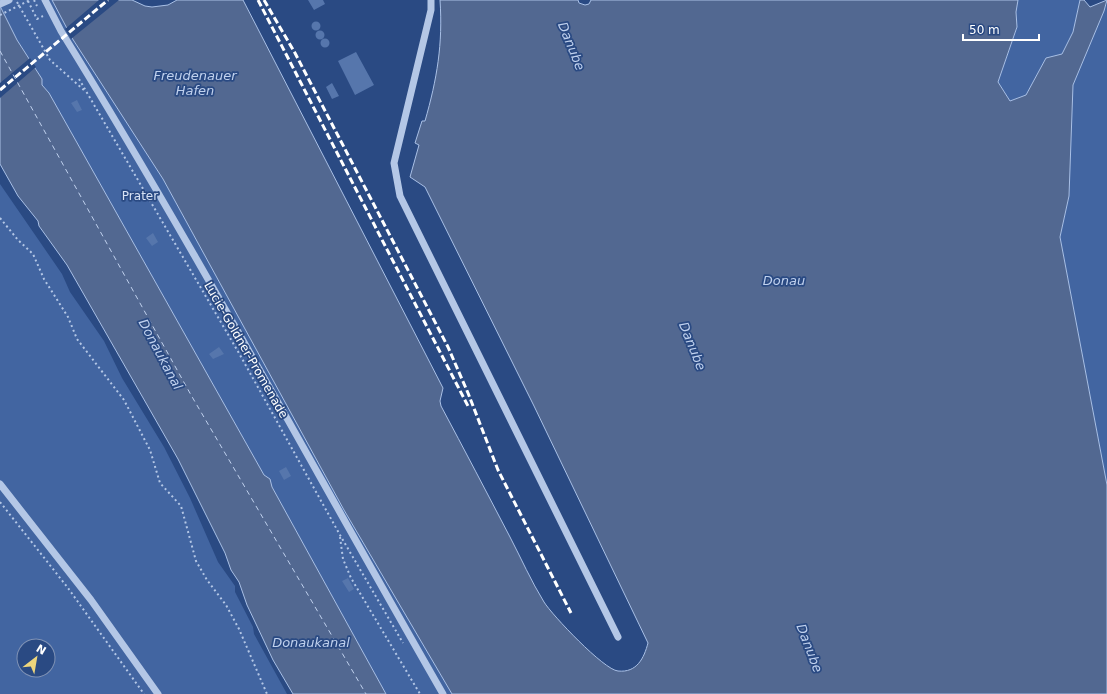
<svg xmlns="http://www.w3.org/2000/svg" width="1107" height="694" font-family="'DejaVu Sans',sans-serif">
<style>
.green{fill:#4265a1;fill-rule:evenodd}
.water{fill:#526891;stroke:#a9c0e6}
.pier{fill:#2a4a83}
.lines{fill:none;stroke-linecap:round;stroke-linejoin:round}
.ferry{stroke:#c0d1ee;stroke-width:1;stroke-dasharray:5 4;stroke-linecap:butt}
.building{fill:#5676ac}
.path{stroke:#b4c7e6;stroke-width:2;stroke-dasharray:2 3;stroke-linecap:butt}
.minor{stroke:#b4c7e6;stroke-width:7}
.rail{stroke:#fff;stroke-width:3;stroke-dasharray:7 3;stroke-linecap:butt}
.path-bridge{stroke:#b4c7e6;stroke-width:2;stroke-dasharray:2 3;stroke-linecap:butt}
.labels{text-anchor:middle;stroke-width:3.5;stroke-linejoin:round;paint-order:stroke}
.park-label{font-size:12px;fill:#d7e2f5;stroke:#2a4a83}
.street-label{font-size:12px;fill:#fff;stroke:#2a4a83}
.water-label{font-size:13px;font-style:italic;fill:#c0d1ee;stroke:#2a4a83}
</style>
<rect width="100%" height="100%" fill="#2a4a83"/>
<path class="green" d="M0 0H52L72 38 163 179 344 510 452 694H386L272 487 270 479 264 475 49 93 42 85V79L17 40 0 6Z
M1018 0H1080L1073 32 1062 54 1046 58 1026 95 1010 101 998 82 1017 28 1016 12Z
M1107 3V485L1060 237 1069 196 1073 85Z
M0 184 62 274 70 292 104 341 122 378 164 447 190 498 218 562 235 586V592L253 627 254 634 287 694H0ZM24 646H48V670H24Z"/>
<path class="water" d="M52 0H132L145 6 152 7 168 5 177 0H243L443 388 440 401 441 406C464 449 487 493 510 537 521 558 531 581 544 602 552 615 604 670 618 671 637 673 644 658 648 643L534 406 425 187 410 177 419 145 415 143 422 121H425C437 79 443 44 440 0H578L579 3 585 5 589 4 591 0H1018L1016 12 1017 27 998 82 1010 101 1026 95 1046 58 1062 54 1073 32 1080 0H1084L1090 7 1107 0 1104 11 1073 85 1069 196 1060 237 1107 485V694H452L344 510 163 179 72 38Z
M0 6 17 40 42 79V85L49 93 264 475 270 479 272 487 386 694H293L273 660 247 605 239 582 231 570 225 553 178 459 67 265 39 226 38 221 18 196 0 164Z"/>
<path class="pier" d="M99 0H119L71 39 65 29Z
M30 58 36 67 0 98V83Z"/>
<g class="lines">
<path class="ferry" d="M0 51 191 395 366 694"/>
</g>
<path class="building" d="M308 0H323L325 4 314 10Z
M311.5 26a4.5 4.5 0 1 1 9 0a4.5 4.5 0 1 1-9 0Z
M315.5 35a4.5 4.5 0 1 1 9 0a4.5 4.5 0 1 1-9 0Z
M320.5 43a4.5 4.5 0 1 1 9 0a4.5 4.5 0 1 1-9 0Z
M356 52 374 85 355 95 338 61Z
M332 83 339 96 332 99 326 87Z
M77 100 82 110 77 112 71 103Z
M153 233 158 242 152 246 146 238Z
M219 347 224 354 213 359 209 354Z
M286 467 291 476 284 480 279 471Z
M348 578 354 589 349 592 342 581Z"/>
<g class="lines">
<path class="path" d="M34 0 37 6
M28 1 37 19 43 16
M17 2 50 60 85 91
M79 79 240 355 340 535 403 643
M0 218 18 240 33 254 44 279 68 317 77 339 124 400 150 450 160 483 181 506 196 561 207 580 226 605 239 629 267 694
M0 502 68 588 144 694
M340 537 343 559 351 578 420 694"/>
<path class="minor" d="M45 0 61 31C195 248 316 473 443 694
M431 0V10L394 163 400 196 618 637
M0 4 9 0
M0 484 91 600 158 694"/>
<path class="rail" d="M258 0 469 408
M264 0 295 53 448 347 468 393 498 470 571 613
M0 90 108 0"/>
<path class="path-bridge" d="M0 15 30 0"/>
</g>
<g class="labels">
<g class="park-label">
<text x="140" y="200">Prater</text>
</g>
<g class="street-label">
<text transform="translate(246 350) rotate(60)" y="4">Lucie-Goldner-Promenade</text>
</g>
<g class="water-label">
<text transform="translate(572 46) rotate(68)" y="5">Danube</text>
<text x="195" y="80">Freudenauer<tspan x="195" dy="15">Hafen</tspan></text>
<text x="784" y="285">Donau</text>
<text transform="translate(693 346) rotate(68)" y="5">Danube</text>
<text transform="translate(161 354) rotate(62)" y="5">Donaukanal</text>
<text x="311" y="647">Donaukanal</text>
<text transform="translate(810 648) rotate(69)" y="5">Danube</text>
</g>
</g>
<g transform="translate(36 658) rotate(31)"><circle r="19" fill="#2a4a83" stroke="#7f92b5"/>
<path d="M0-3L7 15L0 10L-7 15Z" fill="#edd57c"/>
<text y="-6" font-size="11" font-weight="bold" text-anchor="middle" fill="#ffffff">N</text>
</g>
<path d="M963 34v6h76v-6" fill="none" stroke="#ffffff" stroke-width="2"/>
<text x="969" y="34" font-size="12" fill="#ffffff" stroke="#2a4a83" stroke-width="3" paint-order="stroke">50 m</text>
</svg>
